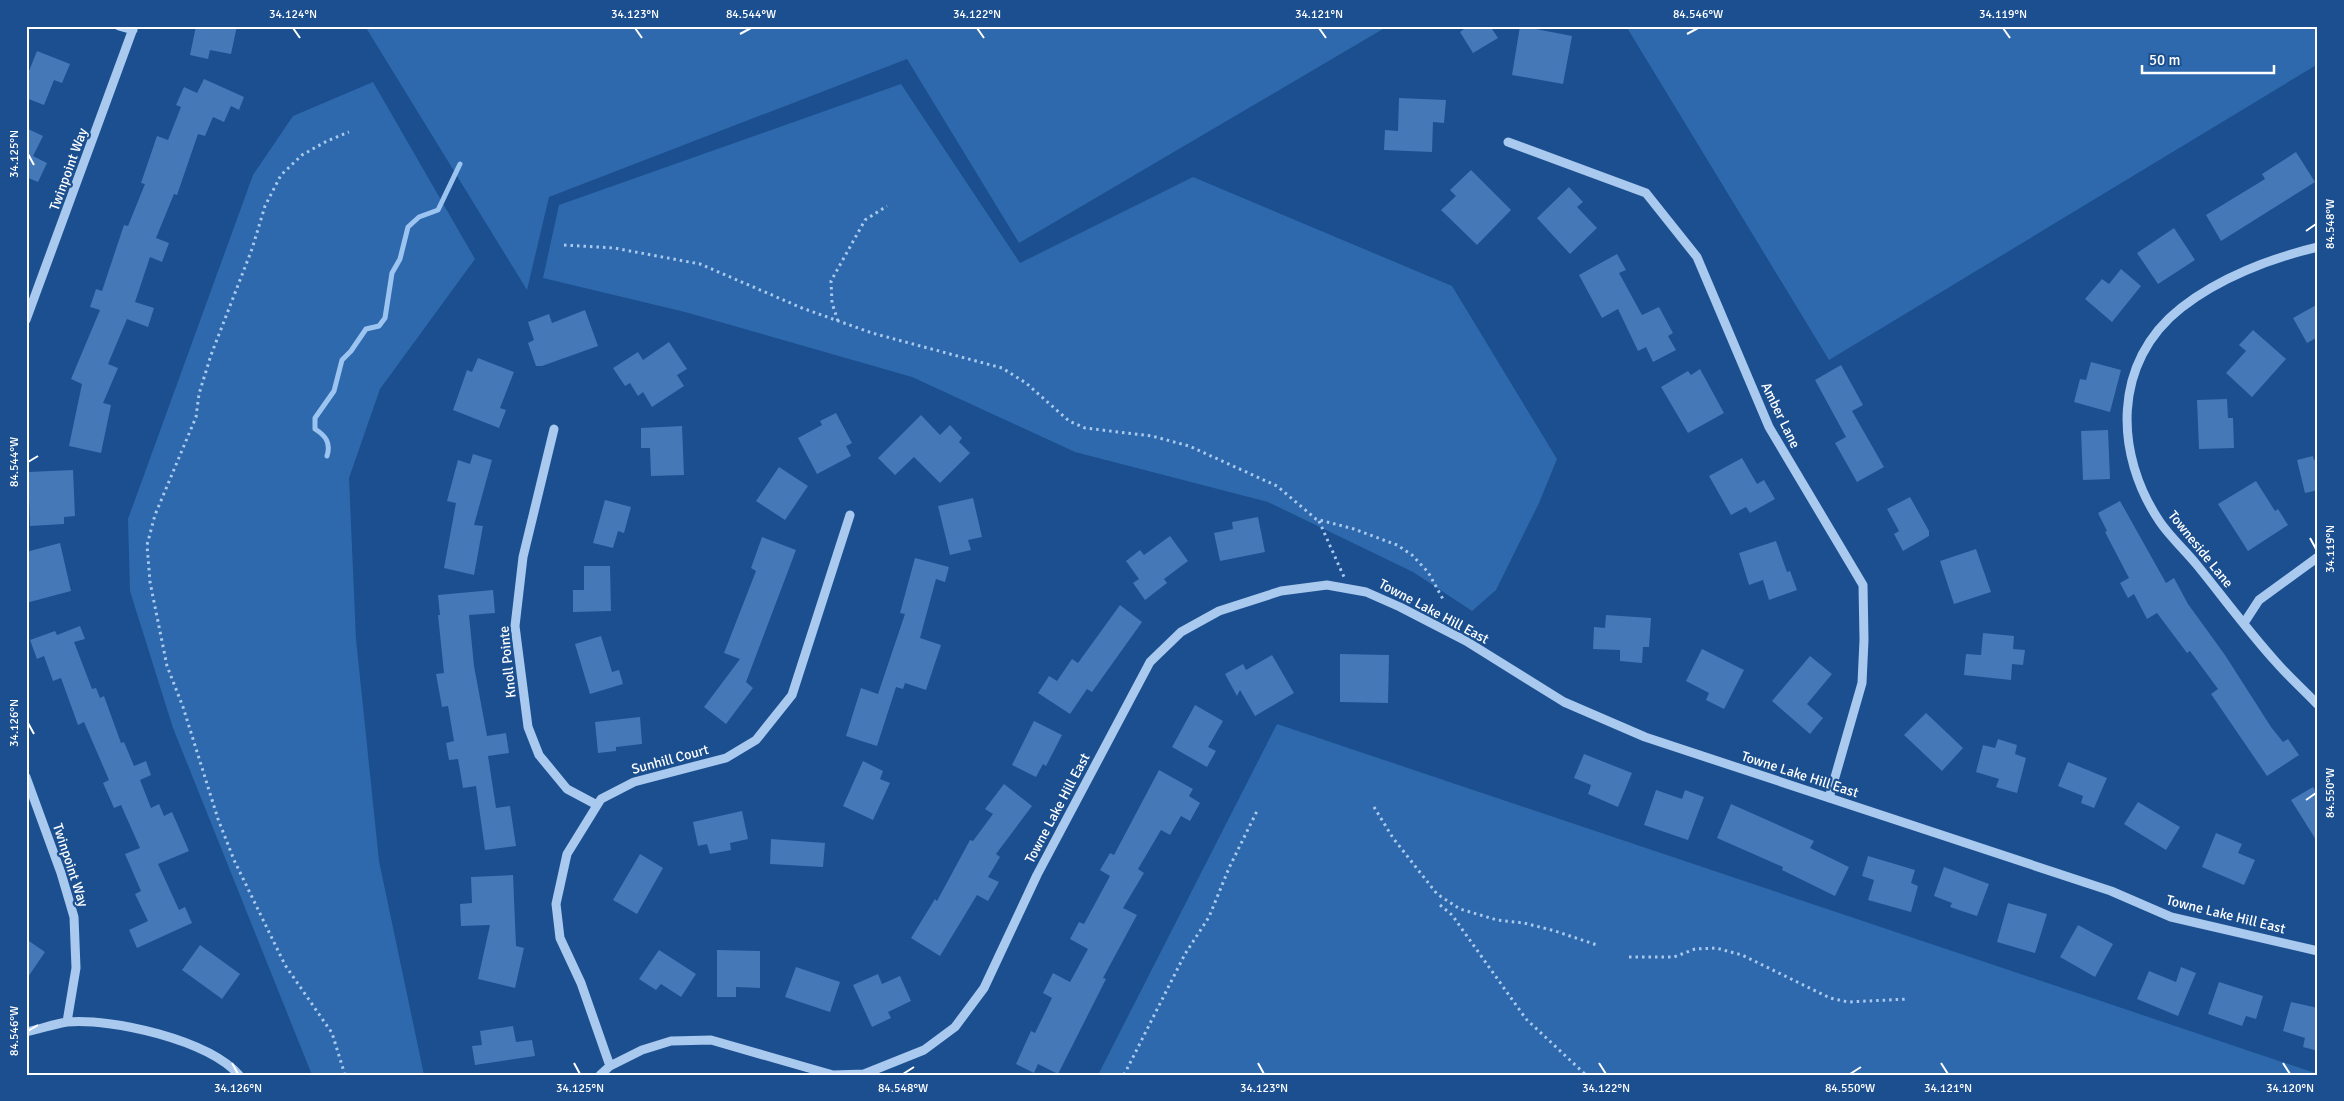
<svg xmlns="http://www.w3.org/2000/svg" width="2344" height="1101" font-family="Signika,sans-serif">
<style>
.green{fill:#2e69ad}
.lines{fill:none;stroke-linecap:round;stroke-linejoin:round}
.stream{stroke:#9cc4f0;stroke-width:5}
.building{fill:#4478b7}
.path{stroke:#a9c9ee;stroke-width:3;stroke-dasharray:2.5 4;stroke-linecap:butt}
.minor{stroke:#a9c9ee;stroke-width:9}
.ticks{fill:none;stroke:#fff;stroke-width:2}
.labels{text-anchor:middle;stroke-width:4.5;stroke-linejoin:round;paint-order:stroke}
.street-label{font-size:14px;fill:#fff;stroke:#1b4f8f}
.neatline{fill:none;stroke:#fff;stroke-width:2}
.ticks-label{font-size:12px;text-anchor:middle;fill:#fff}
</style>
<rect width="100%" height="100%" fill="#1b4f8f"/>
<path class="green" d="M365 26H1388L1019 243 907 59 549 197 527 290Z
M1626 26H2318V64L1829 360Z
M373 82 475 259 380 389 349 478 356 639 379 861 424 1075H312L173 728 130 591 128 519 253 175 293 116Z
M901 84 1020 263 1193 177 1452 286 1557 459 1539 503 1496 590 1472 611 1413 572 1268 502 1075 452 912 377 685 312 543 278 559 205Z
M1277 724 2318 1074V1075H1098Z"/>
<g class="lines">
<path class="stream" d="M327 456C331 443 326 436 315 429V418L334 391 342 360 351 351 366 329 379 326 385 318 392 273 400 259 408 227 419 217 438 210 460 164"/>
</g>
<path class="building" d="M196 26H237L231 54 210 50 208 59 190 55Z
M1468 26H1490L1498 38 1473 53 1460 32Z
M1520 26 1572 36 1563 84 1512 75Z
M37 51 70 64 62 83 54 80 44 105 26 98V69L29 71Z
M204 79 244 97 239 110 231 106 224 122 213 117 205 136 198 134 177 195 174 194 156 238 169 243 162 262 150 257 135 302 154 308 148 327 127 319 108 364 118 368 103 403 111 405 101 453 69 446 82 384 71 379 100 310 90 307 96 289 102 291 124 225 128 226 145 184 141 183 157 136 168 140 181 107 176 105 184 87 197 93Z
M1399 98 1446 100 1444 123 1433 122 1432 152 1384 150 1385 130 1398 131Z
M26 128 43 136 33 156 47 163 38 182 26 177Z
M2296 152 2315 182 2221 241 2206 215 2265 179 2262 174Z
M1471 170 1511 210 1477 245 1441 210 1456 196 1450 190Z
M1569 187 1583 202 1577 207 1597 228 1570 254 1537 218Z
M2174 228 2195 260 2158 284 2137 253Z
M1617 254 1626 270 1619 273 1642 315 1659 307 1673 333 1668 336 1676 350 1653 362 1646 347 1638 351 1618 309 1602 318 1579 275Z
M2121 269 2141 286 2112 322 2085 299 2102 279 2109 284Z
M2318 304V337L2307 343 2293 318Z
M585 310 598 346 542 366H536L528 343 534 340 528 322 549 314 552 323Z
M2253 330 2286 359 2252 397 2226 373 2246 351 2239 345Z
M669 342 687 369 677 375 684 386 652 407 643 392 638 396 630 383 625 386 613 368 638 352 643 360Z
M478 358 514 372 500 408 506 410 499 428 453 410 467 370 472 372Z
M2091 362 2121 370 2110 412 2074 402 2080 379 2086 380Z
M1841 365 1863 405 1852 411 1884 467 1857 482 1835 443 1846 437 1815 380Z
M1700 369 1724 413 1688 433 1661 387 1688 371 1691 375Z
M2227 399 2228 418H2233L2234 448 2199 449 2197 400Z
M836 413 852 443 846 446 851 456 817 474 798 438 822 425 820 421Z
M921 415 940 435 950 425 962 438 959 442 970 453 940 483 914 457 895 475 878 458Z
M682 426 684 475 651 476 650 448H641V428Z
M2108 430 2110 479 2083 480 2081 431Z
M473 454 492 460 474 525 483 526 474 575 444 568 456 503 447 501 458 460 470 464Z
M2313 456 2314 460 2318 459V490L2305 493 2297 460Z
M1742 458 1757 484 1764 480 1775 499 1750 513 1746 507 1731 515 1709 476Z
M779 467 808 486 785 520 756 501Z
M73 470 75 516 64 517V524L30 526 28 472Z
M2256 481 2275 511 2278 509 2288 525 2248 551 2218 504Z
M1910 497 1929 531V536L1903 551 1894 534 1899 531 1887 509Z
M973 498 982 537 968 540 971 550 950 555 938 506Z
M605 500 631 507 624 533 618 531 613 548 593 543Z
M2120 501 2166 583 2174 578 2188 604 2225 655 2271 727 2283 742 2288 739 2299 755 2267 776 2211 694 2218 689 2190 651 2187 653 2157 613 2147 619 2134 594 2128 598 2120 583 2129 578 2105 532 2107 531 2098 513Z
M1258 517 1265 552 1220 561 1214 533 1233 529 1232 522Z
M1170 536 1188 561 1164 579 1167 583 1145 600 1133 583 1139 579 1126 561 1140 550 1144 555Z
M762 537 796 550 746 682 753 688 726 724 704 707 740 659 724 653 756 571 751 568Z
M1776 541 1787 572 1790 571 1797 590 1769 600 1763 580 1749 585 1739 553Z
M60 543 71 591 26 603V552Z
M1976 549 1991 592 1954 604 1940 561Z
M915 558 949 567 945 582 936 579 920 638 941 645 926 690 905 683 903 689 896 687 877 746 846 736 861 688 878 694 905 614 900 613Z
M584 566H610L611 611 573 612V590H584Z
M493 590 495 613 469 615 474 666 487 736 506 733 509 753 488 756 496 808 510 806 516 846 485 850 476 786 463 788 458 759 449 760 446 743 454 741 448 706 442 707 436 674 444 673 438 615H440L438 595Z
M1120 605 1142 622 1092 692 1087 689 1070 714 1038 693 1049 676 1057 681 1072 659 1078 663Z
M1606 615 1651 618 1649 647H1643L1642 663 1620 661V650L1593 649 1594 627 1605 628Z
M80 626 85 639 74 642 92 689 96 688 100 698 104 696 121 743 124 742 134 766 146 761 151 775 140 780 151 808 159 804 164 816 172 812 189 851 158 864 179 910 185 907 192 923 137 948 129 930 148 921 135 894 141 891 125 854 140 848 121 805 114 808 103 783 109 780 84 722 78 725 61 678 53 681 44 656 37 659 30 640 55 631 57 635Z
M1983 633 2014 636 2013 649 2025 650 2023 665 2012 664 2011 680 1964 675 1966 654 1981 655Z
M601 636 612 672 619 670 623 684 590 694 575 644Z
M1702 649 1744 670 1724 709 1706 700 1709 693 1686 681Z
M1340 654 1389 655 1388 703 1340 702Z
M1272 655 1294 693 1255 716 1240 690 1237 696 1225 674 1243 664 1246 670Z
M1810 656 1832 674 1807 704 1823 718 1810 734 1772 701Z
M1195 705 1223 721 1208 747 1216 751 1207 767 1172 747Z
M1926 713 1963 748 1942 771 1904 735Z
M640 717 642 744 616 747V751L598 753 595 722Z
M1034 721 1062 735 1046 766 1043 764 1036 777 1012 765Z
M1998 739 2017 745 2015 754 2026 758 2017 793 1996 787 1999 779 1976 772 1983 745 1995 748Z
M1584 754 1632 773 1618 807 1588 794 1591 785 1574 778Z
M863 761 883 771 880 779 890 783 873 820 843 806Z
M2068 762 2107 778 2094 808 2081 803 2083 796 2058 786Z
M1159 770 1193 789 1189 796 1200 803 1190 821 1181 816 1170 835 1161 830 1138 869 1144 873 1123 908 1137 915 1103 978 1106 979 1058 1074 1038 1064 1034 1073 1016 1064 1031 1031 1035 1033 1052 998 1043 993 1053 973 1070 982 1088 949 1070 939 1079 922 1084 924 1110 876 1100 870 1110 853 1114 855Z
M1004 784 1032 806 996 854 1000 857 988 877 999 882 988 901 977 895 940 956 911 938 935 899 937 901 970 840 973 841 993 814 985 809Z
M2313 787 2318 795V843L2291 800Z
M1656 790 1682 799 1685 790 1704 797 1688 840 1644 825Z
M2138 802 2180 827 2166 850 2124 824Z
M1731 804 1814 841 1810 848 1849 867 1835 896 1782 870 1783 867 1717 838Z
M742 811 748 839 730 843 731 850 710 854 707 844 698 846 693 822Z
M2216 833 2242 844 2238 853 2255 860 2244 885 2202 867Z
M771 839 825 843 823 867 770 864Z
M640 854 663 868 637 914 613 900Z
M1868 856 1915 870 1911 883 1918 886 1911 912 1868 900 1874 880 1862 876Z
M1944 867 1989 884 1977 916 1950 907 1952 903 1934 896Z
M513 875 516 946 524 948 515 988 478 979 490 925 461 926 460 904 472 903 471 877Z
M2008 903 2047 914 2035 953 1997 942Z
M2078 925 2113 944 2095 977 2060 957Z
M26 939 45 952 26 980Z
M200 945 240 974 222 999 182 970Z
M659 950 696 974 681 997 661 984 656 990 639 979Z
M717 950 760 951V988L736 987V997H717Z
M796 967 840 982 830 1012 785 997Z
M2181 967 2196 973 2178 1016 2137 999 2149 971 2176 982Z
M878 974 882 984 900 976 911 1001 888 1012 891 1018 872 1027 853 985Z
M2219 982 2263 996 2256 1019 2246 1016 2242 1026 2208 1014Z
M2291 1002 2318 1008V1051L2303 1047 2305 1038 2283 1031Z
M513 1026 516 1042 532 1040 535 1056 475 1065 472 1046 482 1045 480 1031Z"/>
<g class="lines">
<path class="path" d="M564 245 614 248 700 264 802 308 872 333 1002 368 1026 383 1069 421 1085 428 1152 436 1189 446 1277 486 1316 519 1354 529 1397 545 1412 555 1428 572 1444 601
M838 321 832 303 831 281 865 220 887 206
M1319 521 1344 577
M1374 807 1393 838 1437 894 1460 909 1497 920 1524 923 1555 931 1597 945
M1440 905 1452 915 1526 1019 1586 1075
M1629 957H1674L1695 949 1716 948 1742 955 1830 998 1848 1002 1908 999
M345 1075 332 1033 285 965 234 860 218 819 183 707 167 666 150 582 147 545 155 515 196 417 199 394 211 355 252 249 265 206 281 175 302 155 327 141 349 132
M1124 1075 1185 954 1209 917 1229 868 1258 809"/>
<path class="minor" d="M119 26 133 30
M1508 142 1646 193 1697 257 1769 427 1863 585 1864 640 1862 683 1829 798
M2318 247C2271 258 2219 278 2181 308 2112 362 2114 454 2160 522 2171 538 2185 550 2197 565 2223 597 2248 631 2276 662 2289 677 2304 690 2318 705
M26 320 134 26
M554 429 523 557 515 626 528 727 539 755 567 789 597 805
M2244 623 2259 600 2318 557
M26 777 61 873 74 917 76 968 67 1022
M26 1032C40 1029 54 1024 67 1022 113 1018 208 1040 239 1075
M610 1066 581 983 560 938 556 904 567 854 601 799 634 782 726 758 756 740 792 695 850 515
M600 1075 610 1066 642 1050 671 1041 711 1040 833 1075 864 1074 924 1050 955 1027 984 988 1037 875 1150 662 1181 632 1219 611 1281 591 1327 585 1366 592 1400 607 1466 641 1564 702 1645 737 2111 891 2171 917 2318 951"/>
</g>
<path class="ticks" d="M293 28 300 38M635 28 642 38M977 28 984 38M1319 28 1326 38M2003 28 2010 38M740 34 751 28M1687 34 1698 28M28 154 34 165M2306 231 2316 224M28 462 38 456M2310 538 2316 549M28 723 34 734M2306 800 2316 793M28 1031 38 1025M232 1063 238 1074M574 1063 580 1074M1258 1063 1264 1074M1599 1063 1606 1074M1941 1063 1948 1074M2283 1063 2290 1074M903 1074 914 1067M1850 1074 1861 1067"/>
<g class="labels">
<g class="street-label">
<text transform="translate(68 169) rotate(-70)" y="5">Twinpoint Way</text>
<text transform="translate(1781 415) rotate(64)" y="5">Amber Lane</text>
<text transform="translate(2201 549) rotate(51)" y="5">Towneside Lane</text>
<text transform="translate(1434 611) rotate(28)" y="5">Towne Lake Hill East</text>
<text transform="translate(507 662) rotate(-96)" y="5">Knoll Pointe</text>
<text transform="translate(670 759) rotate(-15)" y="5">Sunhill Court</text>
<text transform="translate(1800 774) rotate(18)" y="5">Towne Lake Hill East</text>
<text transform="translate(1057 808) rotate(-62)" y="5">Towne Lake Hill East</text>
<text transform="translate(71 865) rotate(72)" y="5">Twinpoint Way</text>
<text transform="translate(2226 914) rotate(14)" y="5">Towne Lake Hill East</text>
</g>
</g>
<rect width="2344" height="1101" fill="none" stroke="#1b4f8f" stroke-width="55"/>
<path d="M2142 65v8h132v-8" fill="none" stroke="#ffffff" stroke-width="2.5"/>
<text x="2149" y="65" font-size="15" fill="#ffffff" stroke="#1b4f8f" stroke-width="4" paint-order="stroke">50 m</text>
<rect x="28" y="28" width="2288" height="1046" class="neatline"/>
<g class="ticks-label">
<text x="293" y="18">34.124°N</text>
<text x="635" y="18">34.123°N</text>
<text x="751" y="18">84.544°W</text>
<text x="977" y="18">34.122°N</text>
<text x="1319" y="18">34.121°N</text>
<text x="1698" y="18">84.546°W</text>
<text x="2003" y="18">34.119°N</text>
<text transform="translate(14 154) rotate(-90)" y="4">34.125°N</text>
<text transform="translate(2330 224) rotate(-90)" y="4">84.548°W</text>
<text transform="translate(14 462) rotate(-90)" y="4">84.544°W</text>
<text transform="translate(2330 549) rotate(-90)" y="4">34.119°N</text>
<text transform="translate(14 723) rotate(-90)" y="4">34.126°N</text>
<text transform="translate(2330 793) rotate(-90)" y="4">84.550°W</text>
<text transform="translate(14 1031) rotate(-90)" y="4">84.546°W</text>
<text x="238" y="1092">34.126°N</text>
<text x="580" y="1092">34.125°N</text>
<text x="903" y="1092">84.548°W</text>
<text x="1264" y="1092">34.123°N</text>
<text x="1606" y="1092">34.122°N</text>
<text x="1850" y="1092">84.550°W</text>
<text x="1948" y="1092">34.121°N</text>
<text x="2290" y="1092">34.120°N</text>
</g>
</svg>
